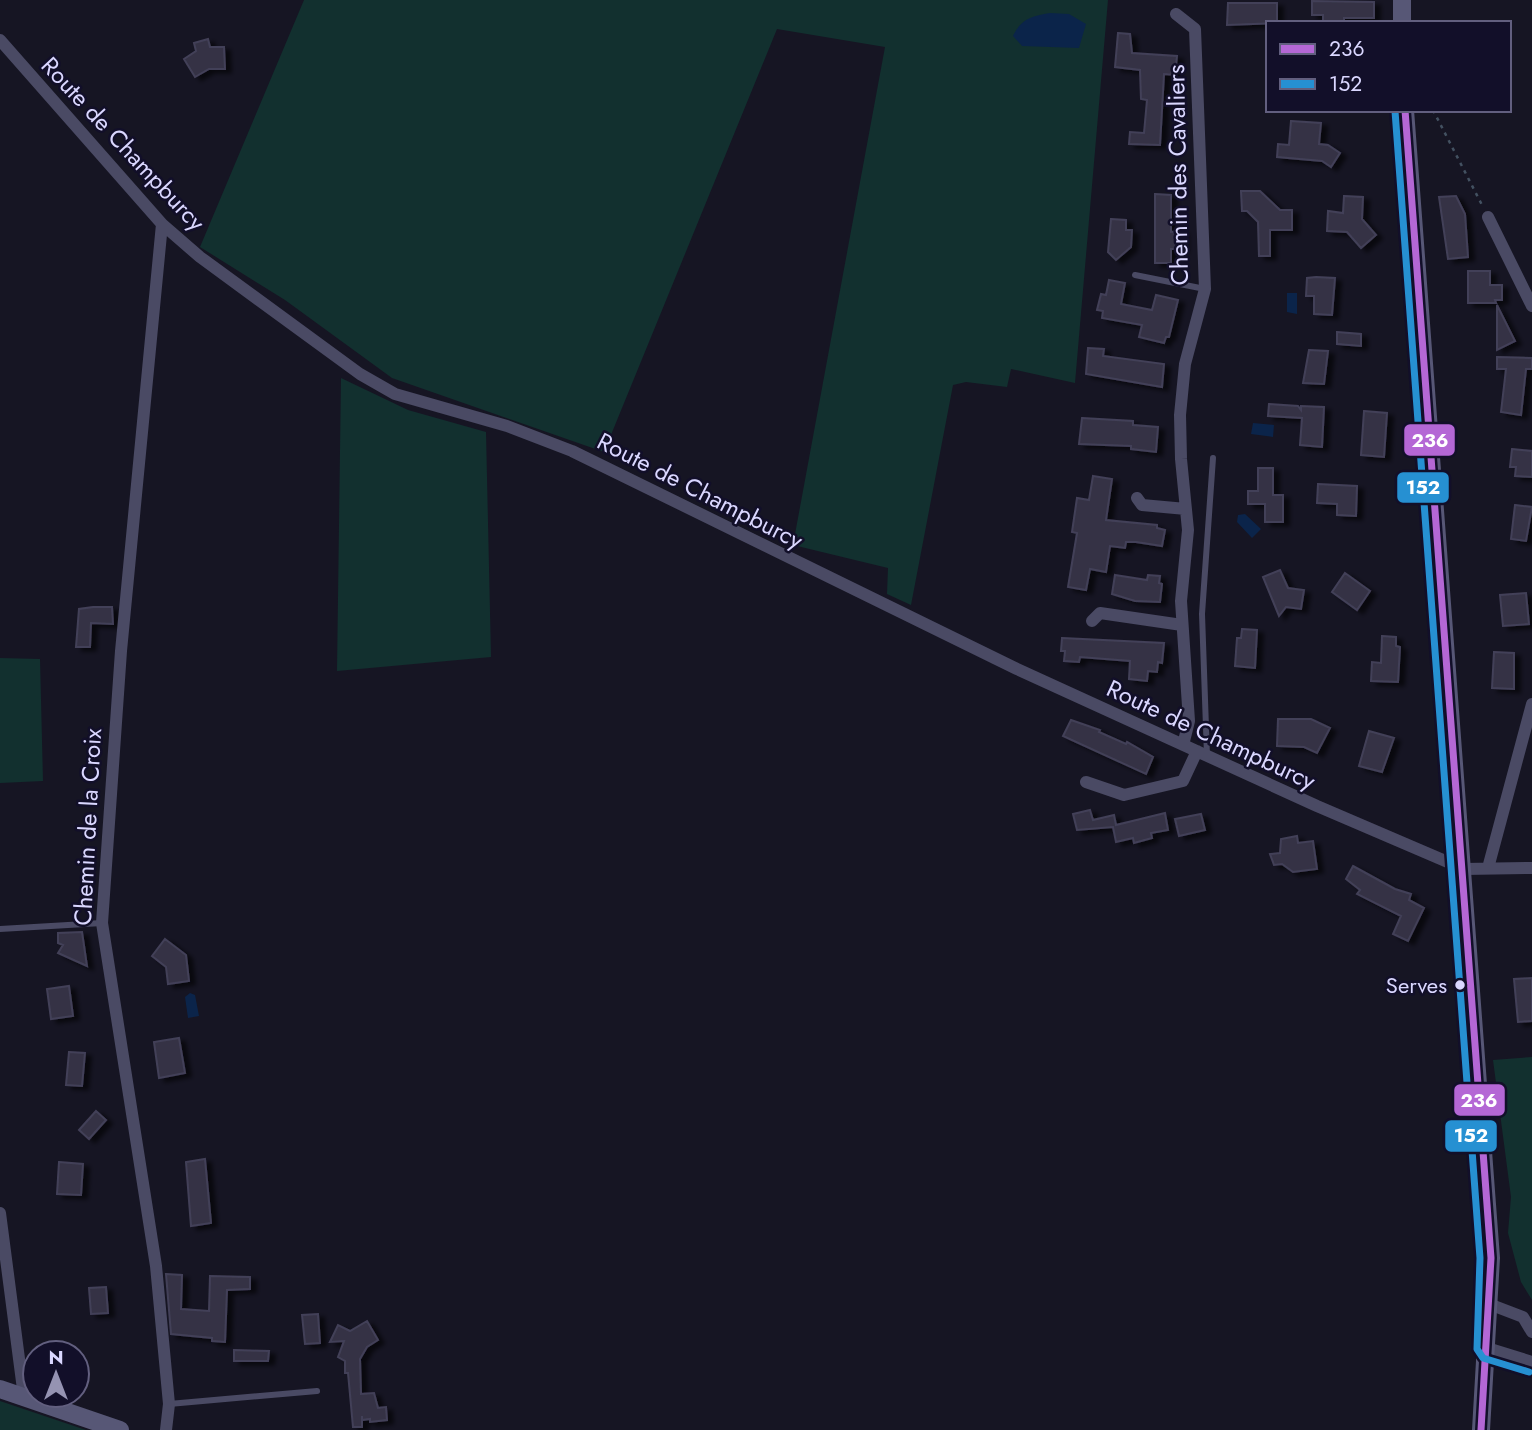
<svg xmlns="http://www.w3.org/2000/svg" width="1532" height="1430" font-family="Jost,sans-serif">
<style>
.green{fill:#12302f}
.water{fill:#0b244a}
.building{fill:#353345;stroke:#434058;stroke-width:2;filter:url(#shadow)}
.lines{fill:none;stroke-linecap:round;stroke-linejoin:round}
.path{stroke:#435161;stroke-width:2.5;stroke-dasharray:3.5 5;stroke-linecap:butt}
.service{stroke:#4a4a64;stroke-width:6}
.minor{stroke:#4a4a64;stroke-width:12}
.secondary{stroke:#575776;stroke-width:18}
.bus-1-casing{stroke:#120f29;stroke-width:12}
.bus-2-casing{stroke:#120f29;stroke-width:12}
.bus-1{stroke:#b467d5;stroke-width:7}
.bus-2{stroke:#2690d2;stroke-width:7}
.bus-dot{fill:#dad7ff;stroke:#120f29;stroke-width:2.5}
.labels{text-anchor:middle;stroke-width:5;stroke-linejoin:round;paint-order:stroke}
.bus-label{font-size:22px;fill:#dad7ff;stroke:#120f29;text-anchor:end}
.street-label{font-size:24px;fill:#dad7ff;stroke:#120f29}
.line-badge{stroke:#120f29;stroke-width:2.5}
.badge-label{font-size:19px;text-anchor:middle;font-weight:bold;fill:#fff}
</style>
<defs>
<filter id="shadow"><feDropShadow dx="6" dy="3.5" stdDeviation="2" flood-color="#0009"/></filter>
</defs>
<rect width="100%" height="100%" fill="#161523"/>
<path class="green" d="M304 0H1108L1075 383 1011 369 1007 387 966 382 953 385 911 605 887 594 888 568 793 545 885 47 777 29 604 452 392 378 285 300 200 247Z
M341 378 408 410 486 432 491 657 337 671Z
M0 658 40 659 43 781 0 783Z
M1532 1057V1300L1521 1282 1508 1233 1511 1197 1493 1060Z
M0 1401 86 1430H0Z"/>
<path class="water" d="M1050 13 1069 14 1086 24 1079 48 1022 46 1013 36C1021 19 1031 16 1050 13Z
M1287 293H1297V314L1287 312Z
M1253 423 1274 425 1273 437 1251 434Z
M1245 514 1261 529 1252 538 1237 522 1238 515Z
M190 993 195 995 199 1016 188 1018 185 997Z"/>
<path class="building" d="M1312 1 1374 2V18H1344V23H1323V15H1312Z
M1228 3H1277V23L1227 25Z
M1118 33 1130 34 1132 53 1177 56 1175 75 1164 74 1160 145 1129 144 1130 132 1144 133 1147 100 1141 99 1140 70 1115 67Z
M208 39 210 47H224L225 69H209L195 77 184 59 196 51 194 43Z
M1291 121 1321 123 1319 144 1328 145 1340 153 1331 167 1322 161 1277 157 1278 144 1289 145Z
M1241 191H1260L1280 210H1292V230H1270V256H1259L1258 222 1247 211H1242Z
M1155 194 1171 195V232L1182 231V249H1171V263H1155Z
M1344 196 1363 197 1362 219 1376 235 1361 248 1347 232 1327 231 1328 211 1343 213Z
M1456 196 1465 214 1468 257 1448 259 1439 197Z
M1111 219 1126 220V230H1132L1131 247 1116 260 1108 252Z
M1468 271H1490V285H1502V300H1495L1496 303H1468Z
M1316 277 1335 278 1332 315 1314 314V296H1306L1307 278Z
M1109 280 1125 283 1121 304 1152 310 1156 295 1178 300 1169 337H1166L1164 343 1139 337 1142 325 1102 318 1103 311 1097 310 1101 294 1106 295Z
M1497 305 1515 341 1497 350Z
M1337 332 1361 334V346L1337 344Z
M1088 348 1104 349 1103 356 1164 364 1162 387 1086 374Z
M1309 350 1328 351 1324 384 1303 383Z
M1497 357 1532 358V369H1526L1521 415 1501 412 1506 369H1497Z
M1269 404 1298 406 1301 410V406L1324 407 1322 447 1300 445 1302 418 1268 416Z
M1364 411 1387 413 1384 457 1361 455Z
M1082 418 1133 421V425L1158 427 1156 452 1131 449V446L1079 444Z
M1512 449 1532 451V477L1515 476 1516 467H1510Z
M1258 468H1273V495H1283V522H1265V504H1248V491H1258Z
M1093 476 1112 479 1106 520 1157 525V528L1165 530 1162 546 1136 542H1126L1125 548 1110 546 1106 572 1090 569 1086 590 1068 587 1077 533 1072 532 1077 498 1089 500Z
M1318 484 1357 486 1356 516 1337 515V504L1317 503Z
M1515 505 1532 507 1526 541 1511 539Z
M1280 570 1288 588 1304 590 1301 609 1286 607 1279 616 1263 577Z
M1345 573 1370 591 1357 610 1332 592Z
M1115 575 1147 580 1148 575 1160 576 1159 583 1162 584 1160 602 1135 601 1112 594Z
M1526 593 1529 624 1503 626 1500 595Z
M93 607H112L113 624 91 623 90 647H76L79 609Z
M1242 629 1257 630 1255 668 1235 666 1237 638H1241Z
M1382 636 1396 637V646L1400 647 1398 682 1371 681 1372 662 1381 663Z
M1062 638 1164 643 1162 663 1158 662 1157 672 1148 671 1147 681 1129 679 1130 661 1080 657 1079 662 1064 661 1065 651H1061Z
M1494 652 1514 653V689L1492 688Z
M1278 719H1311L1330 728 1317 753 1304 747 1277 746Z
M1071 720 1100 730 1099 732 1126 744 1127 742 1153 757 1146 774 1063 736Z
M1369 731 1394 738 1382 772 1359 766Z
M1090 810 1093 820 1114 815 1116 825 1165 813 1168 830 1151 833 1152 838 1134 843 1133 838 1116 842 1113 827 1077 830 1073 814Z
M1201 814 1205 830 1179 836 1175 819Z
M1297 836 1298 843 1313 841 1317 869 1293 872 1282 864 1274 865 1270 854 1280 853 1281 839Z
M1353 866 1395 889 1411 894 1409 900 1424 908 1408 941 1393 934 1401 916 1357 894 1360 890 1346 879Z
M82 932 87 966 58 953 63 945 58 943V933Z
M165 939 186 955 189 981 168 984 166 967 152 956Z
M1532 978V1021L1518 1022 1514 979Z
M69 986 73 1016 51 1019 47 989Z
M179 1038 185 1073 159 1078 154 1042Z
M69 1052 85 1053 82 1086 66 1085Z
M96 1111 106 1120 89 1139 79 1130Z
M205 1159 211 1223 191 1226 186 1162Z
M59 1162 83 1164 81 1195 57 1194Z
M166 1274 182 1275 181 1309 209 1311 210 1276 250 1277V1289L227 1290 225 1342 212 1341V1338L171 1334Z
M106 1287 108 1313 91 1314 89 1288Z
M318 1314 320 1343 305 1344 302 1315Z
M367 1321 378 1340 367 1347 360 1359 361 1394 374 1393 378 1408 386 1407 387 1420 370 1422V1419L362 1420V1416V1427H353L348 1373H345V1361L338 1357 344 1341 330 1342 338 1325 350 1331Z
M234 1350 269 1351 268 1361H234Z"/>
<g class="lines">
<path class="path" d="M1433 110 1482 205"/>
<path class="service" d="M1135 275 1205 289
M1207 756 1202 614 1213 458
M0 929 102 923
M169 1404 317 1391"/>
<path class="minor" d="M1176 14 1195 29 1205 289 1185 364 1180 415 1181 459 1188 530 1181 601 1189 721 1183 745
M0 40 162 224 200 257 360 374 395 394 507 426 572 451 1017 669 1317 806 1464 869 1532 868
M1488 217 1532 306
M162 224 121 651 102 923 156 1266 169 1404 166 1430
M1137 498 1142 505 1186 509
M1092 621 1100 613 1182 625
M1086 782 1124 795 1183 781 1197 751
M1488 868 1532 704
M0 1213 24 1397
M1489 1304 1523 1317 1532 1332
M1487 1348 1532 1362"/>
<path class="secondary" d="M1402 0V23
M1405 110 1491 1258 1481 1430
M0 1389 120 1430"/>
<g class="bus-1-casing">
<path id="bus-1" d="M1405 110 1491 1258 1481 1430"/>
</g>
<g class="bus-2-casing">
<path id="bus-2" d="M1395 111 1480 1258 1477 1349 1483 1358 1529 1372"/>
</g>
<use href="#bus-1" class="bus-1"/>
<use href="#bus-2" class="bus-2"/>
</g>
<circle class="bus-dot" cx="1460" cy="985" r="6"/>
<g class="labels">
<g class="bus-label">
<text x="1447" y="993">Serves</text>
</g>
<g class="street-label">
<text transform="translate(123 144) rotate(47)" y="8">Route de Champburcy</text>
<text transform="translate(1178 175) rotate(-91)" y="8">Chemin des Cavaliers</text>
<text transform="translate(700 491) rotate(27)" y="8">Route de Champburcy</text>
<text transform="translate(1211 735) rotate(25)" y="8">Route de Champburcy</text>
<text transform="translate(88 827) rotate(-87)" y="8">Chemin de la Croix</text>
</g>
</g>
<g class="line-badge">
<rect x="1403" y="423" width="53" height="34" rx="7" fill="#b467d5"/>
<rect x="1396" y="471" width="54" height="33" rx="7" fill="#2690d2"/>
<rect x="1453" y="1083" width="53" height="34" rx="7" fill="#b467d5"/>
<rect x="1444" y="1119" width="54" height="34" rx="7" fill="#2690d2"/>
</g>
<g class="badge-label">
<text x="1430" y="447">236</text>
<text x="1423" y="494">152</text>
<text x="1479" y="1107">236</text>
<text x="1471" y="1142">152</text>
</g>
<rect x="1266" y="21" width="245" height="91" fill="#120f29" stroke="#625f7f" stroke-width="2"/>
<rect x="1280" y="44" width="35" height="10" fill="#b467d5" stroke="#625f7f" stroke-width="2"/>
<text x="1329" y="56" font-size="21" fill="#dad7ff">236</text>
<rect x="1280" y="79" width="35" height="10" fill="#2690d2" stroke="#625f7f" stroke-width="2"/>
<text x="1329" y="91" font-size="21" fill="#dad7ff">152</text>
<g transform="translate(56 1374)"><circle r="33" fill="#120f29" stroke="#625f7f" stroke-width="2"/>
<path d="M0-5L12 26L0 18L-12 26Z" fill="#9593b2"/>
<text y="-10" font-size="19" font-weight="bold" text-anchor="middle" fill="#dad7ff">N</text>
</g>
</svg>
